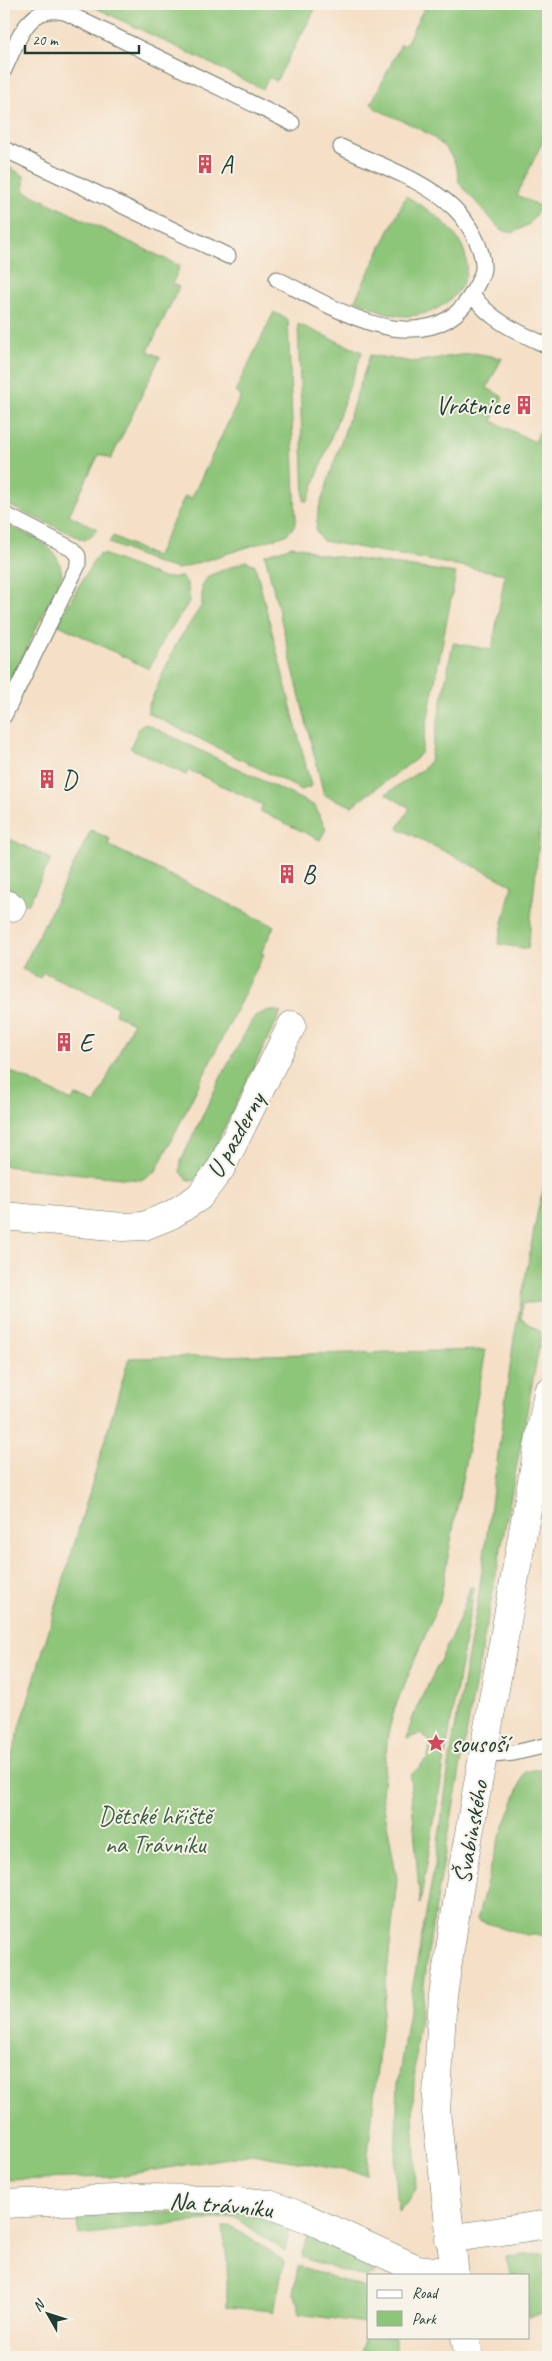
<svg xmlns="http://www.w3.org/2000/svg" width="552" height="2361" font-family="Caveat,sans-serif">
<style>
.green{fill:#8dc579;stroke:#568156}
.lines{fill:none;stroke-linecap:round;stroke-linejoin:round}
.service-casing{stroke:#6a7667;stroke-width:17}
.minor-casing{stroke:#6a7667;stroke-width:29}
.tertiary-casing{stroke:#6a7667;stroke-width:29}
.service{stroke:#fff;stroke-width:15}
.minor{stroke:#fff;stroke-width:28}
.tertiary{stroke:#fff;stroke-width:28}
.labels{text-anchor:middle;stroke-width:4;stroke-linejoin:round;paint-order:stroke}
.poi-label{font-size:25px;fill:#1f3d34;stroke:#f7f3e8;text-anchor:start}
.street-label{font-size:25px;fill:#1f3d34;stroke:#f7f3e8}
.park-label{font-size:25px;fill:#3a5f45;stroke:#f7f3e8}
</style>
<rect width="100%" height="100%" fill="#f7f3e8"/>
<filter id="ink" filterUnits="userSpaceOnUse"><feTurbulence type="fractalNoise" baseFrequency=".02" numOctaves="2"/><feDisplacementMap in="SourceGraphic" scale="10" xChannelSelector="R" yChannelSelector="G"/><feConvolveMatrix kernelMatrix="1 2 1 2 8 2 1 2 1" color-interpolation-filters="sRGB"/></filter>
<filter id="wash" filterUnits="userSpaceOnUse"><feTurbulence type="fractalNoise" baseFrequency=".0096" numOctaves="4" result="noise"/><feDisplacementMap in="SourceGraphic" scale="20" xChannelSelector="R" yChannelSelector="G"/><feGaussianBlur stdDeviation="1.12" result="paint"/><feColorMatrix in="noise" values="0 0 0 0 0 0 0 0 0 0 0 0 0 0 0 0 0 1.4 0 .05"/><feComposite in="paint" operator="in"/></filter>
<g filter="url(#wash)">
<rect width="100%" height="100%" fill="#f5dfc6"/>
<path class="green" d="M88 4H318L276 81 269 77 263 89Z
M426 4H548V130L517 195 541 207 529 224 513 233 501 230 459 183C458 138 410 125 376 109L371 104 401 44 405 46Z
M4 164 24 176V191L180 266 172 284 179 287 148 351 160 357 111 459 99 454 69 515 97 529 91 537 84 540 4 503Z
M406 196C427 209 448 221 461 244 484 288 432 325 391 314 379 311 367 305 355 300Z
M274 312 288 320 296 520 294 527 286 535 178 569 159 564 109 543 113 536 156 557 185 496 191 499 241 396 235 392Z
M298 324 362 352 308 501H304Z
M474 353 502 358 487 388 503 397 492 421 535 442 548 414V750L528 949 498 944 512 885 398 828 410 808 386 794 423 769 430 761 453 643 492 650 505 574 323 541 316 531 318 511 370 355 413 362Z
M4 524C29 536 59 543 62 575L4 695Z
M292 546 301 547 319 554 456 573 421 753 416 759 352 806 324 795 265 555Z
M103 554 163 578 182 577 187 583 190 601 164 639 149 669 57 624 94 560 98 555Z
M246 561 255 565 311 786 302 790 148 713V707L176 644 202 605V586L208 576Z
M144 723 315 806 326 829 320 840 260 811 263 805 189 770 186 775 130 748 139 728Z
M91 830 110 839 108 845 274 926 261 953 264 954 156 1171 141 1180 4 1166V1068L72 1101 75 1095 95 1104 133 1023 115 1014 117 1007 43 972 40 978 22 969Z
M4 836 51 859 28 905 4 892Z
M269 1010 281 1012 201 1175 195 1180H188L180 1172 181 1161 221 1077 251 1022 255 1016Z
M548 1172V1288L546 1301 522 1304 521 1319 541 1332 540 1342 470 1713 429 1945 416 2048 413 2105 416 2189 409 2201 398 2211 395 2165 398 2082 412 1990 436 1858 452 1745 477 1606 514 1338 538 1209Z
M486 1350 440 1600 395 1707 388 1734 382 1795 397 1879 366 2174 252 2154 112 2177 4 2180V1782L129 1358Z
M470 1587 474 1588 420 1904 410 1776 428 1758 430 1743 422 1733 407 1739C412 1711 427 1688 439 1663 451 1638 463 1614 470 1587Z
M548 1767V1935H526L477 1920 496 1847 525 1772Z
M237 2210 289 2224 286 2252 234 2217 79 2235 76 2215Z
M231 2226 284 2261 274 2311 227 2307V2261L223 2227Z
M312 2233 371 2256 374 2275H368V2279L301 2257 306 2239Z
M548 2253V2312L528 2317V2275H510L506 2257Z
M298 2266 368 2289V2337H395V2357H362L366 2323 299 2314V2304L293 2294Z"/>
</g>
<g filter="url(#ink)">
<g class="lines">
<g class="service-casing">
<path id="service" d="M4 70C17 43 28 0 67 13L292 123
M4 149 228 256
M277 279C311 296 354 322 392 328 428 333 457 323 474 290 478 283 482 276 483 269 484 248 468 222 454 208 423 179 378 165 341 147
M472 294C490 321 520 333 548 346
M4 514 72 549 78 556V565L4 716
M483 1756 514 1753 548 1745"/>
</g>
<g class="minor-casing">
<path id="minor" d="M4 903 12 907
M4 1216 123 1227 144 1226 171 1215 199 1197 221 1168 292 1025
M4 2204 136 2198 220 2199 268 2204 306 2218 417 2269 454 2273
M449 2239 548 2224"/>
</g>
<g class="tertiary-casing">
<path id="tertiary" d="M455 2275 436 2112 443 1995 460 1884 548 1392
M465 2337 469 2357"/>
</g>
<use href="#service" class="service"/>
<use href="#minor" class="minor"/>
<use href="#tertiary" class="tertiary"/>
</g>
</g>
<defs>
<g id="building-bare" transform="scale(1.5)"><path d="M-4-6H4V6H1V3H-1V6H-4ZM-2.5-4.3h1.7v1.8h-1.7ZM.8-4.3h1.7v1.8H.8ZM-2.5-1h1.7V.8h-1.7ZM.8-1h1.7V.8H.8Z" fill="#d1495b" stroke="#f7f3e8" stroke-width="2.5" paint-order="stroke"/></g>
<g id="sight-bare" transform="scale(1.5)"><path d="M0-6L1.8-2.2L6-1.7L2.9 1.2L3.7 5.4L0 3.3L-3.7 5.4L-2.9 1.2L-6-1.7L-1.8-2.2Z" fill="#d1495b" stroke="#f7f3e8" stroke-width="2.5" paint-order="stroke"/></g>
</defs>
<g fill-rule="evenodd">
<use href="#building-bare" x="205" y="164"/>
<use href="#building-bare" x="524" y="405"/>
<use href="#building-bare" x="47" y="779"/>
<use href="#building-bare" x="287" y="874"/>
<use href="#building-bare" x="64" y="1042"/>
<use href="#sight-bare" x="436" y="1743"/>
</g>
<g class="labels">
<g class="poi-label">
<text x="220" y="173">A</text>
<text x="509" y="414" text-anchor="end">Vrátnice</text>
<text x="62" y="788">D</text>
<text x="302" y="883">B</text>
<text x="79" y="1051">E</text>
<text x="451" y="1752">sousoší</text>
</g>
<g class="street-label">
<text transform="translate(235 1135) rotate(-61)" y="9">U pazderny</text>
<text transform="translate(470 1832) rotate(-80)" y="9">Švabinského</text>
<text transform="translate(221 2204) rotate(5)" y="9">Na trávníku</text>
</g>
<g class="park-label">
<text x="155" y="1824">Dětské hřiště<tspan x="155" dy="29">na Trávníku</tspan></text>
</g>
</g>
<rect width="552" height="2361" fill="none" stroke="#f7f3e8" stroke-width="20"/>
<rect x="367" y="2274" width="162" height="65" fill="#f7f3e8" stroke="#a1aaa0"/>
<rect x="377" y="2290" width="25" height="8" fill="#ffffff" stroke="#a1aaa0"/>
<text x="412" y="2298" font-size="15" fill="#1f3d34">Road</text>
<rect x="377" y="2311" width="25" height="15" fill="#8dc579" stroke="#a1aaa0"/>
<text x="412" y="2324" font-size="15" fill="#1f3d34">Park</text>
<g transform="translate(48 2314) rotate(309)" stroke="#f7f3e8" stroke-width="4" paint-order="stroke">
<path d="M0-4L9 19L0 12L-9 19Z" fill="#1f3d34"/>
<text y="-8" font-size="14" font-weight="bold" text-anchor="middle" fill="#1f3d34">N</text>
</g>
<path d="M25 45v8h114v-8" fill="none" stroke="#1f3d34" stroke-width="2.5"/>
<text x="32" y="45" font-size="15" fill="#1f3d34" stroke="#f7f3e8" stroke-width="4" paint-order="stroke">20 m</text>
</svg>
